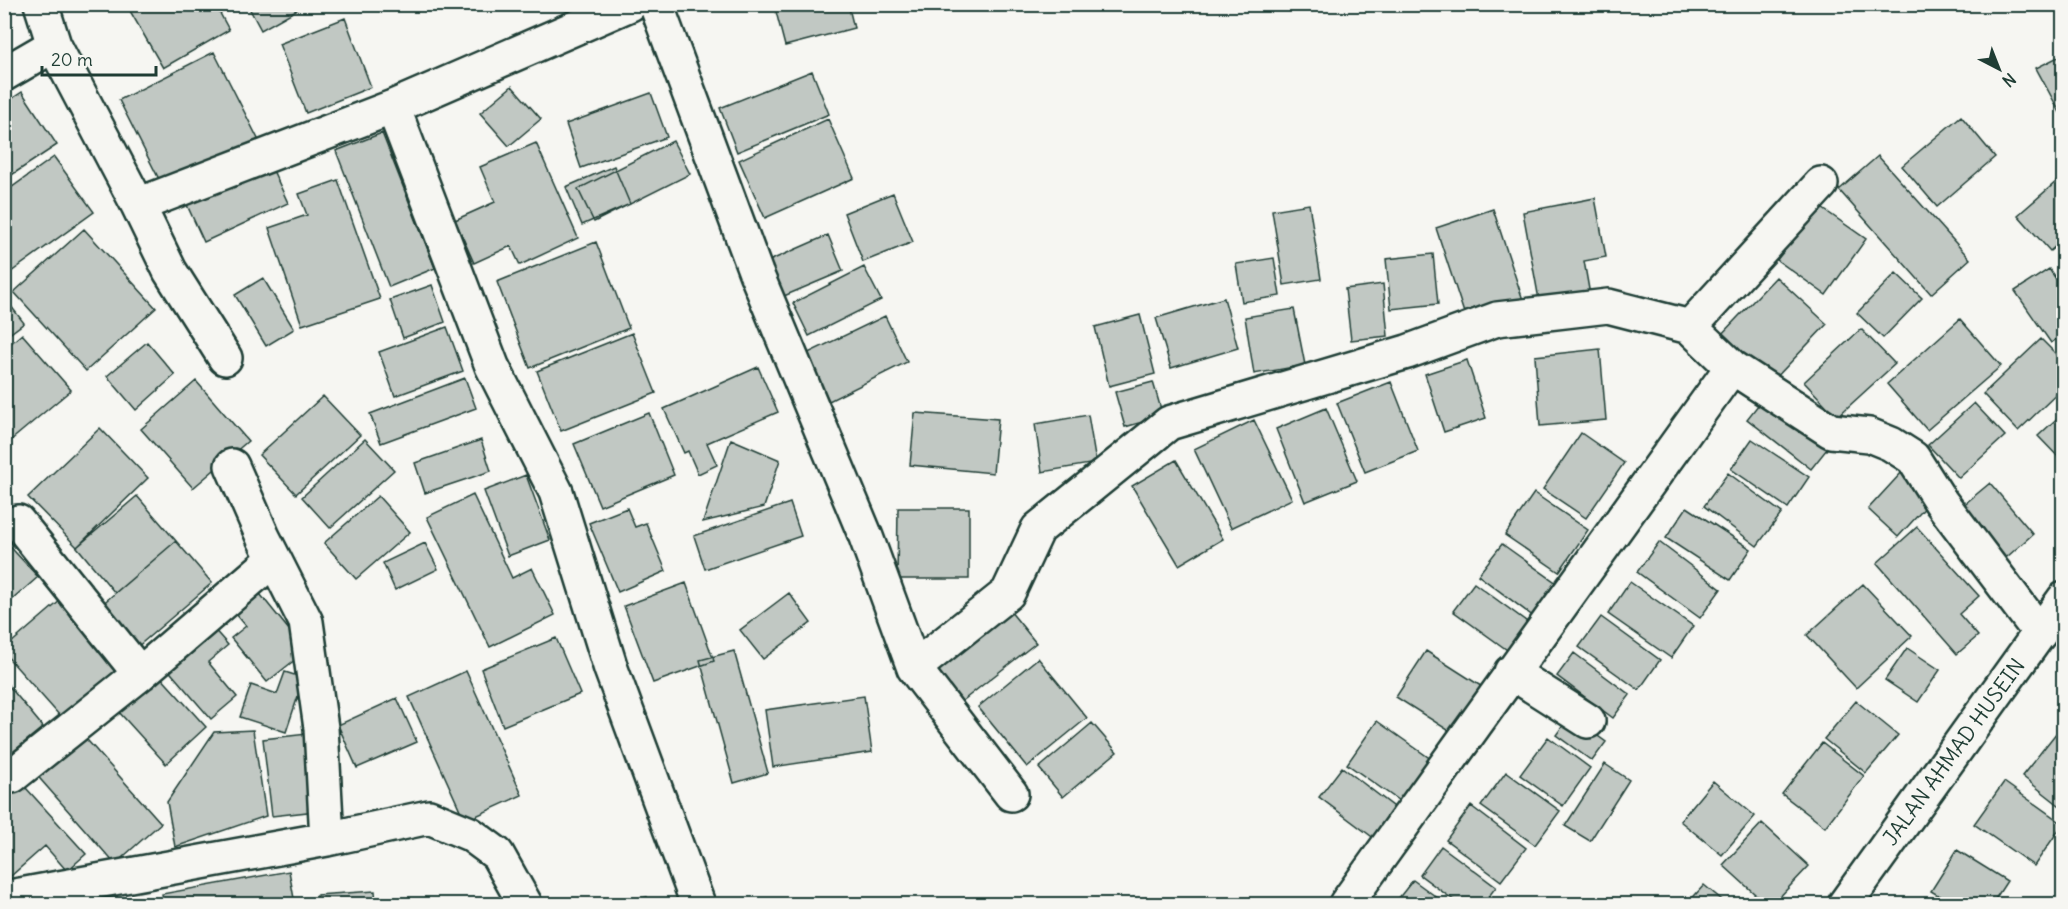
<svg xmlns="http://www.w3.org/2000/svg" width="2068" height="909" font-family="Delius,sans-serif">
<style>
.building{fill:#c1c8c3;stroke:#1f3d34;stroke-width:1.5}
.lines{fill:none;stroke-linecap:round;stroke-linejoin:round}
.minor-casing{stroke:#1f3d34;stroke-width:38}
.secondary-casing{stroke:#1f3d34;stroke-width:38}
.minor{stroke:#f6f6f2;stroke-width:33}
.secondary{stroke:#f6f6f2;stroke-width:33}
.labels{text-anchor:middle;stroke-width:4.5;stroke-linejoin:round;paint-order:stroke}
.street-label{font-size:21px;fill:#1f3d34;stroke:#f6f6f2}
</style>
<rect width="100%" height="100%" fill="#f6f6f2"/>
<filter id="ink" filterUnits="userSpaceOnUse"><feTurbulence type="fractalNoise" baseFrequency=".0167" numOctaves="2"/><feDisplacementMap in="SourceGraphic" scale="12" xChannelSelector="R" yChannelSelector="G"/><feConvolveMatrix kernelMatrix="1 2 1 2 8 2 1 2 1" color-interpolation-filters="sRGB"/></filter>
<g filter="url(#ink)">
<path class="building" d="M126 4H215L229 30 163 68Z
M247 4H307L261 30Z
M774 4H848L854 28 785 46Z
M345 18 371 87 306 113 279 44Z
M214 52 259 141 164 189 119 100Z
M2064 54V120L2036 68Z
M812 71 829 114 737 152 720 108Z
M512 86 541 119 509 146 480 113Z
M22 92 57 145 4 180V104Z
M651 93 667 137 581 168 566 124Z
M1961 116 1995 157 1937 207 1902 166Z
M828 119 854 178 765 218 739 160Z
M382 133 435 268 389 287 336 151Z
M673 141 690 174 594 222 578 189Z
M536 143 578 238 520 265 511 246 474 263 455 220 495 202 480 167Z
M1878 156 1970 259 1931 294 1839 190Z
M54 157 94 212 11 272 4 263V193Z
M271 166 288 203 204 242 187 205Z
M614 166 630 204 582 225 566 187Z
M2064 175V239L2050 251 2018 215Z
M338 180 380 299 302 325 269 228 307 215 299 194Z
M893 193 913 242 863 262 844 213Z
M1595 198 1606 257 1584 261 1590 295 1540 305 1523 212Z
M1309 204 1321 279 1284 285 1272 210Z
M1816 204 1866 239 1826 295 1777 260Z
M1493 209 1523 300 1466 319 1436 228Z
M84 229 156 308 86 371 14 292Z
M828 235 843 271 784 296 769 261Z
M596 242 629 328 530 368 497 282Z
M1433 254 1438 304 1391 309 1386 259Z
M1274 258 1280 296 1242 302 1236 264Z
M864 267 881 300 809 336 793 303Z
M2049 269 2064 290V334L2051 343 2015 291Z
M1896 273 1922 298 1883 338 1857 313Z
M1776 277 1827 324 1768 386 1718 338Z
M263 278 294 329 266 346 235 295Z
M1383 284 1388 336 1351 340 1345 289Z
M432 285 445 322 403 338 390 300Z
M4 297 24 323 4 338Z
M1224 298 1238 348 1171 368 1156 318Z
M1294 309 1305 365 1254 374 1245 317Z
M1140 315 1155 374 1109 386 1095 327Z
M885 316 907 362 829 401 806 354Z
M1960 319 2001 366 1927 430 1887 384Z
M447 327 463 371 395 396 379 352Z
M1861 329 1895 364 1837 417 1804 382Z
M632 333 656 393 561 431 537 371Z
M22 334 71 390 4 446V349Z
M2041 339 2064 362V387L2018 431 1983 394Z
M147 342 175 375 136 410 107 376Z
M1600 349 1606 420 1540 426 1535 356Z
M1467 360 1486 418 1444 432 1425 374Z
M758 367 778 412 707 443 717 465 698 474 688 451 684 453 664 409Z
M465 378 476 408 381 443 370 414Z
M196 381 248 441 193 488 141 429Z
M1153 382 1163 416 1125 427 1115 392Z
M1391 382 1418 451 1365 472 1337 403Z
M1766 395 1831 444 1811 469 1747 419Z
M323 396 360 435 296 494 259 455Z
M1974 403 2005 436 1959 478 1928 445Z
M1326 408 1357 481 1305 502 1276 429Z
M2064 412V463L2038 436Z
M649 413 674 475 600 506 574 444Z
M915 413 998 419 993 473 910 465Z
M1088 415 1096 463 1042 472 1035 424Z
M1254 420 1292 499 1231 528 1194 449Z
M100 428 148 478 77 547 28 497Z
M1581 433 1624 463 1586 518 1543 489Z
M365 439 394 470 330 528 302 497Z
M731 439 780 460 764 507 703 522Z
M1752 439 1809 477 1788 508 1731 469Z
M481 440 491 471 425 493 415 463Z
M1176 460 1223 539 1179 565 1132 486Z
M1902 472 1932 500 1898 537 1868 509Z
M1728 473 1782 513 1757 546 1704 506Z
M526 475 550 540 508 556 484 491Z
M1990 483 2033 534 1999 564 1955 512Z
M1534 493 1588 530 1559 572 1505 535Z
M473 495 512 578 532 568 555 615 490 647 427 517Z
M137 496 176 541 115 593 77 547Z
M378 496 410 532 356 579 324 543Z
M790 503 801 536 705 569 694 536Z
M1687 507 1751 549 1730 580 1666 538Z
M627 508 635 527 646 523 666 571 618 592 589 523Z
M898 508H969V579H897Z
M1917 527 1979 596 1959 614 1978 636 1957 654 1877 563Z
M4 540 38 577 4 607Z
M176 541 212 583 136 648 100 606Z
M1659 542 1721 589 1700 618 1637 572Z
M425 543 438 569 395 590 383 563Z
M1502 544 1558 584 1534 617 1478 575Z
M1630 582 1693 626 1671 658 1608 614Z
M686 583 714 661 653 683 624 606Z
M1474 583 1530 624 1510 652 1453 611Z
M252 584 306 651 267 682 231 638 246 626 227 603Z
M1863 584 1912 636 1856 688 1807 635Z
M789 593 811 623 763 659 740 630Z
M61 600 126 675 68 725 4 653V649Z
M1010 611 1036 643 956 706 930 674Z
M1601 617 1660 660 1639 690 1579 647Z
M212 627 228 645 208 662 237 697 211 719 165 666Z
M556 638 580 694 503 726 481 669Z
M1907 648 1940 670 1918 702 1885 680Z
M734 651 768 773 734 783 700 660Z
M1426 651 1484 688 1454 734 1396 697Z
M1574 653 1630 695 1613 718 1557 676Z
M1038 658 1087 718 1027 767 978 707Z
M466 671 522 795 465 821 409 697Z
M285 672 304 678 286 732 240 717 251 685 277 694Z
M158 674 206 727 166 764 118 711Z
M4 680 43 727 4 759Z
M864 696 872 752 773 767 765 710Z
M397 698 417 742 357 768 338 725Z
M1856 701 1898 735 1866 773 1824 739Z
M1570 716 1606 742 1592 761 1556 735Z
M1377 721 1435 762 1405 805 1347 764Z
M1092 723 1117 752 1063 797 1039 768Z
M253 730 266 816 175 847 167 802 214 732Z
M80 732 161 823 115 864 34 772Z
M2057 732 2064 737V809L2022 776Z
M307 734 316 811 272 816 263 739Z
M1548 737 1590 768 1563 806 1520 775Z
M1822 743 1864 776 1825 827 1782 794Z
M1605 764 1629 780 1590 841 1565 826Z
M1342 767 1402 813 1379 842 1319 797Z
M1506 772 1560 811 1535 845 1481 806Z
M16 777 86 854 67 871 45 846 4 882V787Z
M1713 781 1755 816 1722 855 1680 821Z
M2004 782 2063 824 2034 866 1974 824Z
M1471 806 1526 848 1501 881 1446 840Z
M1762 823 1809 866 1773 904H1766L1723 865Z
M1441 846 1496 887 1483 904H1459L1420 875Z
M1957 850 2007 881 1992 904H1953L1931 891Z
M289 871 295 904H164L162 894Z
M1413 880 1446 904H1394Z
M1704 885 1727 904H1687Z
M375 891 376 904H318L317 895Z
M117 895 118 904H77V903Z
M647 897 649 904H616Z"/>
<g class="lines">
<g class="minor-casing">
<path id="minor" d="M41 4 54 45 138 205 393 107 630 4
M656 4 756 273 866 537 914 668 1011 794
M4 74 54 45
M393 107 492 366 556 492 611 669 698 904
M138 205 170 271 225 358
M1690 327 1821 184
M232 466 263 537 306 622 321 728 327 839
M18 522 140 674
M914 668 1008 593 1038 529 1169 423 1407 352 1497 319 1608 306 1690 327 1732 367 1831 431 1869 435 1891 444 1913 458 1941 502 2040 633
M1511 672 1588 721
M12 776 140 674 274 559
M4 898 327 839 429 817 470 834 497 854 525 904
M1346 904 1732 367"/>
</g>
<g class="secondary-casing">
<path id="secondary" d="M1845 904 2064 599"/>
</g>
<use href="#minor" class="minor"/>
<use href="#secondary" class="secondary"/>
</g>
</g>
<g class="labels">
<g class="street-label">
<text transform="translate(1954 752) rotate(-54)" y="7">JALAN AHMAD HUSEIN</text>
</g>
</g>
<rect width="2068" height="909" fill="none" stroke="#f6f6f2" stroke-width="24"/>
<rect x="12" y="12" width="2044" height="885" fill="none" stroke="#1f3d34" stroke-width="2" filter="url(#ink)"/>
<g transform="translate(1999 69) rotate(138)" stroke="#f6f6f2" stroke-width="4.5" paint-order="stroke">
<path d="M0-4.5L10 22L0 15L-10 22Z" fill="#1f3d34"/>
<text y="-9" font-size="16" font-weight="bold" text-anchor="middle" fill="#1f3d34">N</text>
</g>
<path d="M42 66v9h114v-9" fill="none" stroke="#1f3d34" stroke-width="3"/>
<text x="51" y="66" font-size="18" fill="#1f3d34" stroke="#f6f6f2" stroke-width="4.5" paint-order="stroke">20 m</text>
</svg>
